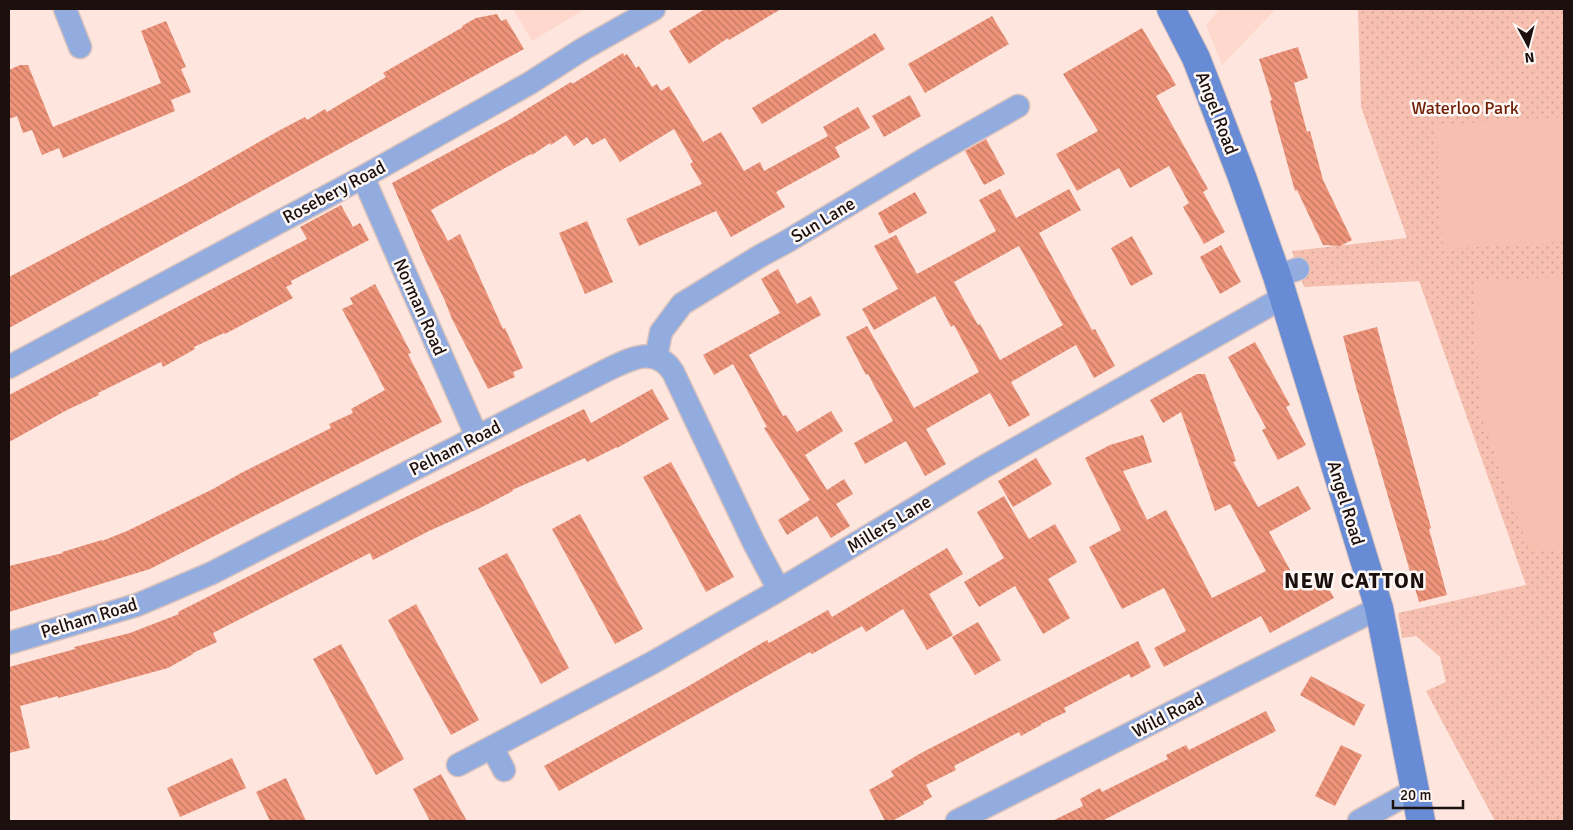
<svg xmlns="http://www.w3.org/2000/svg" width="1573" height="830" font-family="Signika,sans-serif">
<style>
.built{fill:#ffd8cd}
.green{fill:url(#green-dots)}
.pitch{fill:#f6bfaf}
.building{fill:url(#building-back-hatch);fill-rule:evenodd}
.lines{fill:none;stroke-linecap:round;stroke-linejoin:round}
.street-casing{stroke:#dac3bd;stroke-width:25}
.secondary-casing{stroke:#dac3bd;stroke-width:30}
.street{stroke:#93acdf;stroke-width:22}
.secondary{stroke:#678bd5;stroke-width:28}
.labels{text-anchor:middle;stroke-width:5;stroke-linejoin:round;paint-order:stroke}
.park-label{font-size:18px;fill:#6f2006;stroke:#fdf7f5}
.street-label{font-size:18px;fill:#1b100d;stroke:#fdf7f5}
.district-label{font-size:22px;font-weight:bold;letter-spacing:1px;fill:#1b100d;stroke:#fdf7f5}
</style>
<defs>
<pattern id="green-dots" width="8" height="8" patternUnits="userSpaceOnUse" patternTransform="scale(1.25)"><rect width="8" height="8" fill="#f6bfaf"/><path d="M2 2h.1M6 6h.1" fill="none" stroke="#d2a395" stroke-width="1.8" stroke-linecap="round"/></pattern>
<pattern id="building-back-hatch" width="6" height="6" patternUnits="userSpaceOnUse" patternTransform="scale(1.25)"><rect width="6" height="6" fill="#ee947a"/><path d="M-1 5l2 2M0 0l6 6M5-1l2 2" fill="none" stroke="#c07762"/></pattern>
</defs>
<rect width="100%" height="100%" fill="#fee5de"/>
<path class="built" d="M513 9H585L532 41Z
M1220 9H1276L1222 65 1206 25Z"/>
<path class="green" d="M1358 9H1564V821H1495L1426 691 1446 682 1440 657 1416 636 1402 638 1398 613 1526 585 1419 281 1304 287 1292 251 1407 238 1361 107Z"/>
<path class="pitch" d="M1564 117V242L1443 249 1436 125Z
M1564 276V549L1530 552 1481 416 1473 282Z"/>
<path class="building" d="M705 9H781L729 40 728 38 689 64 669 31Z
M497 14 501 21 506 19 524 49 9 328V277L187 183 280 130 305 117 307 120 325 109 327 112 342 103 386 77 383 73 463 27 462 26 476 18Z
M992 16 1009 44 925 93 908 64Z
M166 21 186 67 181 69 191 92 171 100 175 111 63 158 59 148 42 155 32 130 23 133 17 116 9 119V70L20 65H28L53 127 161 83 141 31Z
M1142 28 1176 85 1156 96 1208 189 1203 192 1225 232 1204 244 1183 207 1189 203 1169 166 1130 188 1119 168 1077 191 1056 154 1098 131 1063 74Z
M875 33 885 49 762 124 752 108Z
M1298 47 1308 78 1294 83 1307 132 1310 131 1323 180 1352 240 1340 246 1323 245 1297 190 1295 191 1270 101 1272 100 1259 59Z
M623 53 624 56 627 54 636 68 639 66 652 87 657 84 661 91 669 86 703 142 721 132 744 171 760 162 764 171 828 136 823 127 858 107 870 128 835 147 840 157 776 192 785 207 731 237 716 211 639 246 626 219 702 184 690 164 693 162 674 129 620 162 605 138 592 145 587 137 574 146 566 135 551 145 550 143 532 155 531 154 505 168 431 210 448 241 460 234 503 329 505 328 523 368 513 372 515 377 488 389 452 319 445 301 424 257 392 183 507 121 571 82 572 84Z
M910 95 921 116 884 137 872 116Z
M986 139 1005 174 984 185 965 151Z
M1000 189 1016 218 1069 189 1081 210 1039 233 1092 330 1095 329 1115 366 1094 378 1076 345 1011 382 1030 415 1009 427 990 393 926 429 946 464 925 476 906 441 865 464 854 443 893 421 868 374 866 375 846 337 867 326 914 408 979 372 954 325 951 327 935 296 874 330 862 309 898 289 874 246 896 235 917 274 996 231 979 200ZM1019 246 1063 325 1000 360 980 324 978 325 954 282Z
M915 192 927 213 889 234 878 213Z
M341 205 353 227 360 223 369 240 291 281 292 284 286 287 293 298 225 334 224 333 194 347 195 349 163 367 161 362 98 393 99 395 67 410 9 442V395L307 239 300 227Z
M587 221 613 282 585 294 559 233Z
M1132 236 1153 274 1131 286 1111 248Z
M1221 245 1241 282 1220 294 1200 257Z
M778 269 797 304 811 296 821 315 749 355 783 416 786 415 797 432 831 411 843 431 805 455 827 490 844 479 853 494 836 504 850 526 831 538 817 516 787 535 778 520 810 500 764 428 767 427 733 364 714 375 703 355 780 313 761 279Z
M375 284 411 353 408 354 442 422 246 520 150 569 9 612V566L63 553 62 552 102 540V541L127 531 213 489 241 473 331 428 329 424 353 413 351 409 385 390 342 309 353 304 350 298Z
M1377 327 1396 399 1431 528 1429 529 1447 595 1419 602 1356 387 1343 336Z
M1255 342 1290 405 1286 407 1306 445 1278 460 1262 430 1266 428 1228 357Z
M1197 374H1205L1236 461 1233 462 1258 507 1298 486 1311 509 1269 532 1299 586 1321 574 1334 598 1270 633 1261 616 1164 667 1154 648 1186 631 1164 588 1122 609 1089 547 1121 530 1085 458 1110 445 1143 435 1152 462 1123 471 1147 520 1166 510 1212 598 1266 571 1230 504 1215 511 1181 412 1163 423 1150 400Z
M652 389 669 419 617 448V447L587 462 585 458 512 490 513 491 480 508 429 531 373 560 370 553 213 633 217 642 193 653V654L168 668 73 694 58 698V696L20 706 30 748 9 753V667L75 649 74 647 130 633 179 614 178 612 367 516 584 409 591 423Z
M1036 458 1052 484 1013 507 998 481Z
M671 462 734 577 706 592 643 477Z
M1004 496 1029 539 1055 524 1077 562 1048 579 1070 618 1043 634 1015 586 979 607 964 582 1004 558 977 512Z
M580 514 643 629 615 644 552 529Z
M947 548 963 574 929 594 953 635 927 650 903 609 866 632 862 626 812 654 810 652 559 791 544 766 687 687 767 640 769 643 828 610 832 617Z
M507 553 569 668 541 684 478 568Z
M416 604 479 720 451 735 388 620Z
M978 622 1001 660 975 675 952 637Z
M1138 641 1151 667 1131 678 1129 674 1064 708 1066 712 1041 724V725L1021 736 1019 732 954 766 956 770 926 785 932 797 923 802 924 804 892 821H885L869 790 894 776 891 771 921 753Z
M341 644 404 759 376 775 313 659Z
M1311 676 1365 705 1354 726 1300 695Z
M1266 711 1276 731 1102 821H1052L1083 806 1080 799 1100 788 1102 792 1168 759 1166 755 1186 745 1189 750Z
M1341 745 1362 755 1335 806 1315 796Z
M232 758 246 788 180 817 167 788Z
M441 774 459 807 467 821H430L413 789Z
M286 778 294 795 306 821H270L256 792Z"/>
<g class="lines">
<g class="street-casing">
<path id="street" d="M65 9 80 47
M363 177 477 437
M1277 276 1298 269
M656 358 661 332 682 304 760 256 786 242 930 156 1018 106
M9 367 363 177 530 83 583 49 654 9
M9 643 137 605 212 573 605 371C628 360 655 344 673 372L754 543 779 590
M492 747 504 770
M458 765 652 663 779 590 980 469 1284 297
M957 821 1379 608
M1359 821 1415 790"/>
</g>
<g class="secondary-casing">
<path id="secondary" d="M1171 9 1196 58 1205 81 1242 177 1277 276 1379 608 1421 821"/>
</g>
<use href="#street" class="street"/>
<use href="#secondary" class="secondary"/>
</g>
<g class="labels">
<g class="park-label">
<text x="1465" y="114">Waterloo Park</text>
</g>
<g class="street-label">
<text transform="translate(1217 113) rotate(69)" y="6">Angel Road</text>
<text transform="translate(334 192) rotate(-28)" y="6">Rosebery Road</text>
<text transform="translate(823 220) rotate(-31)" y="6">Sun Lane</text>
<text transform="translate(420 307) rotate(66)" y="6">Norman Road</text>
<text transform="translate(455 448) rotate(-27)" y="6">Pelham Road</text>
<text transform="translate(1346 503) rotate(73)" y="6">Angel Road</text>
<text transform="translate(889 524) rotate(-31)" y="6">Millers Lane</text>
<text transform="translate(89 618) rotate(-17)" y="6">Pelham Road</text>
<text transform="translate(1168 715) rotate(-27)" y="6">Wild Road</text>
</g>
<g class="district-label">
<text x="1355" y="588">NEW CATTON</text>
</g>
</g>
<rect width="1573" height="830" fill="none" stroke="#1b100d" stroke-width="20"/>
<g transform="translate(1528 45) rotate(173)" stroke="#fdf7f5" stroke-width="4" paint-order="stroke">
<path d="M0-4L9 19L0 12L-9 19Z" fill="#1b100d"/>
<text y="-8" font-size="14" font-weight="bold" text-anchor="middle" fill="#1b100d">N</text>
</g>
<path d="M1393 800v8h70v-8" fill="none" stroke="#1b100d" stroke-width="2.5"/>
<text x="1400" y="800" font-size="15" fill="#1b100d" stroke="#fdf7f5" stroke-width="4" paint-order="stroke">20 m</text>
</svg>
